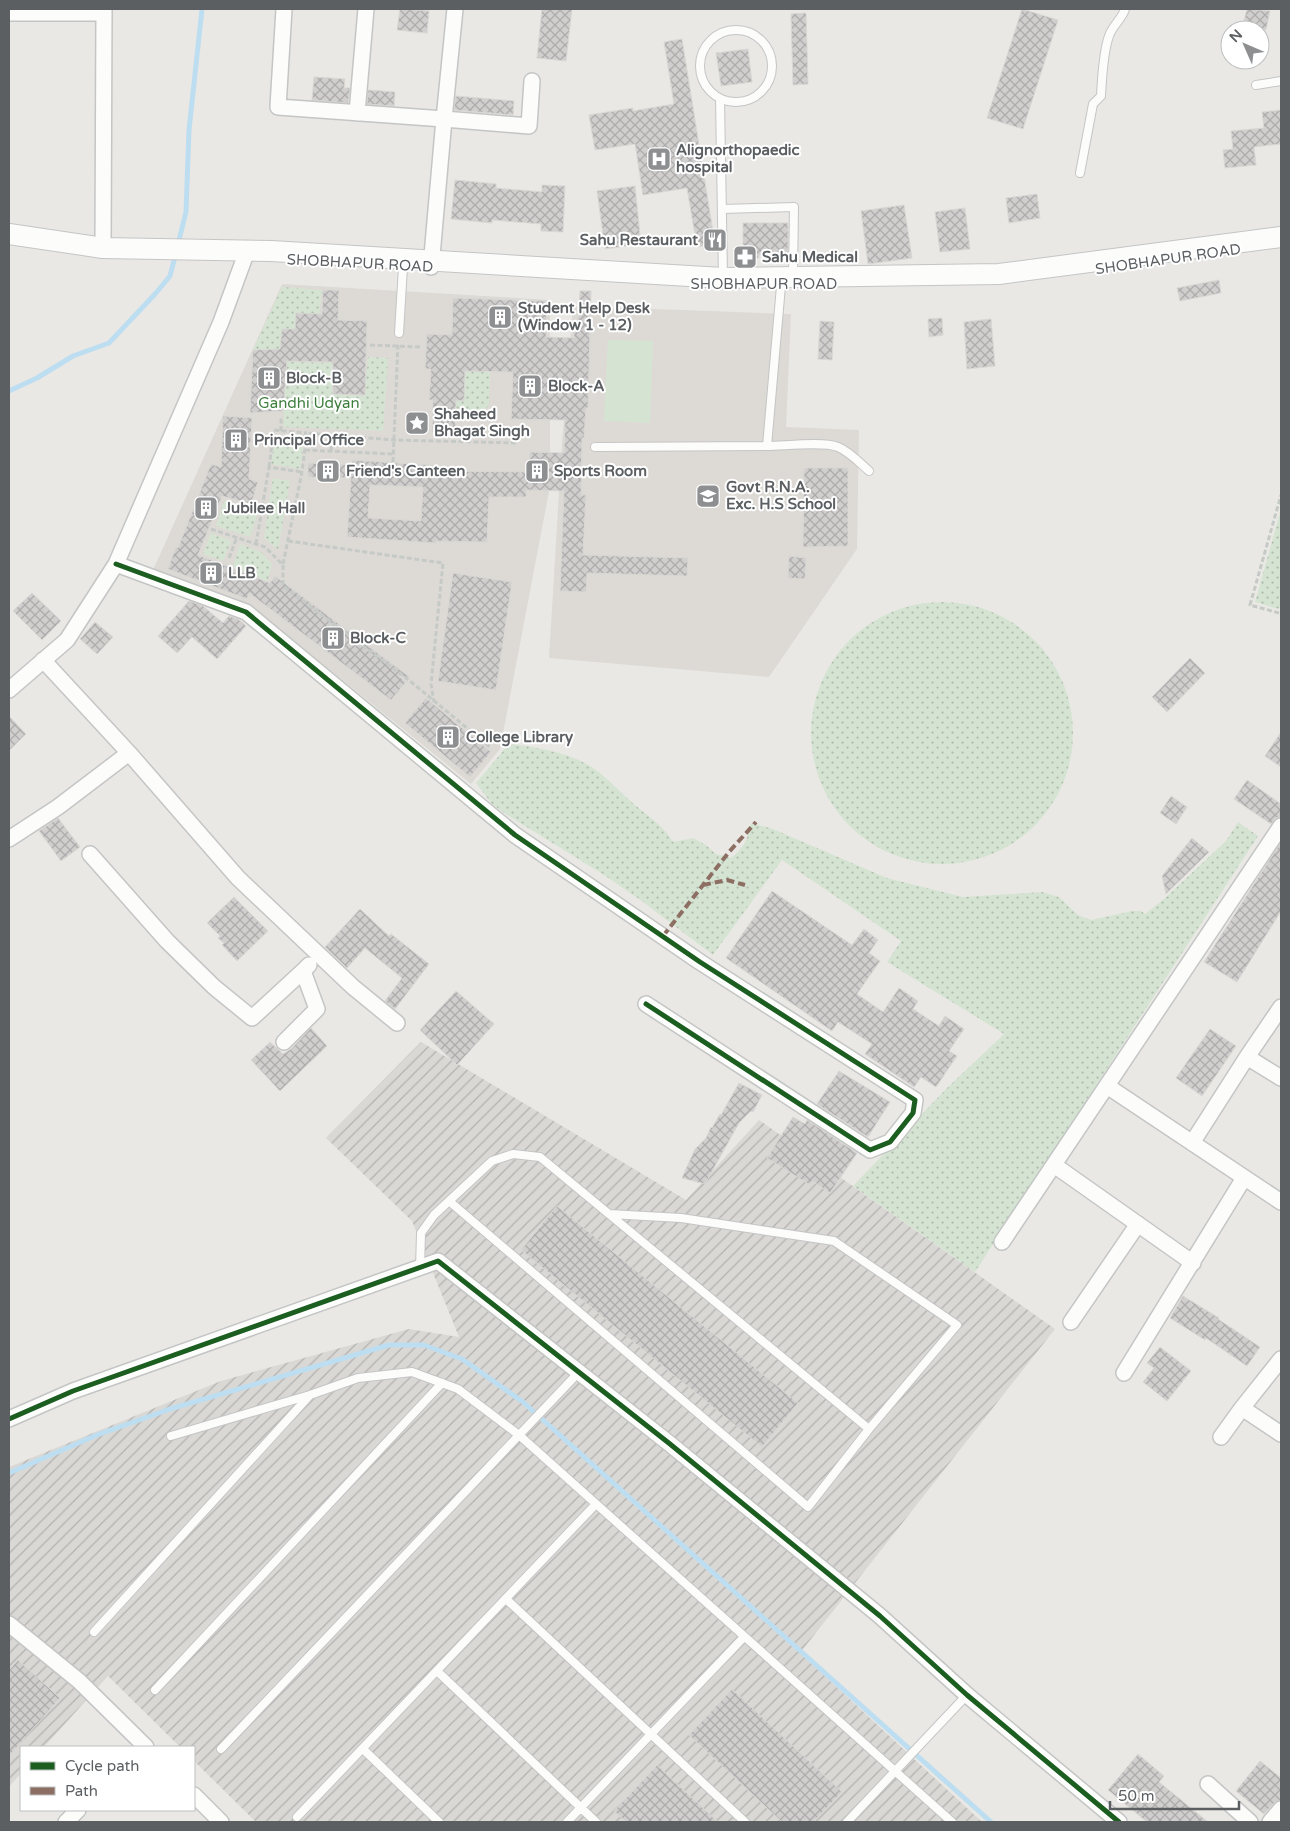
<svg xmlns="http://www.w3.org/2000/svg" width="1290" height="1831" font-family="'Varela Round',sans-serif">
<style>
.industrial{fill:url(#industrial-furrows)}
.education{fill:#dddad5}
.green{fill:url(#green-dots)}
.pitch{fill:#d5e4d2}
.lines{fill:none;stroke-linecap:round;stroke-linejoin:round}
.stream{stroke:#bddef0;stroke-width:5}
.building{fill:url(#building-cross-hatch);stroke:#d9d8d4;fill-rule:evenodd}
.lane-casing{stroke:#c4c5c5;stroke-width:10}
.street-casing{stroke:#c4c5c5;stroke-width:18}
.secondary-casing{stroke:#c4c5c5;stroke-width:22}
.path{stroke:#c5cac7;stroke-width:3;stroke-dasharray:5 2.5;stroke-linecap:butt}
.lane{stroke:#fcfcfb;stroke-width:8}
.street{stroke:#fcfcfb;stroke-width:15}
.secondary{stroke:#fcfcfb;stroke-width:20}
.quiet{stroke:#8d6e63;stroke-width:4;stroke-dasharray:8 4;stroke-linecap:butt}
.cycleway-casing{stroke:#fff;stroke-width:8}
.cycleway{stroke:#1b5e20;stroke-width:5}
.labels{text-anchor:middle;stroke-width:4;stroke-linejoin:round;paint-order:stroke}
.poi-label{font-size:15px;font-weight:bold;fill:#5b5f62;stroke:#fff;text-anchor:start}
.street-label{font-size:15px;fill:#5b5f62;stroke:#fff}
.park-label{font-size:15px;fill:#3f7f3e;stroke:#fff}
</style>
<defs>
<pattern id="industrial-furrows" width="10" height="10" patternUnits="userSpaceOnUse" patternTransform="scale(1.25)"><rect width="10" height="10" fill="#dad8d5"/><path d="M-1 1l2-2M0 10L10 0M9 11l2-2" fill="none" stroke="#b4b2b0"/></pattern>
<pattern id="green-dots" width="8" height="8" patternUnits="userSpaceOnUse" patternTransform="scale(1.25)"><rect width="8" height="8" fill="#d5e4d2"/><path d="M2 2h.1M6 6h.1" fill="none" stroke="#b0bcae" stroke-width="1.8" stroke-linecap="round"/></pattern>
<pattern id="building-cross-hatch" width="8" height="8" patternUnits="userSpaceOnUse" patternTransform="scale(1.25)"><rect width="8" height="8" fill="#d1cfce"/><path d="M0 0l8 8M0 8l8-8" fill="none" stroke="#adabab"/></pattern>
</defs>
<rect width="100%" height="100%" fill="#eae8e5"/>
<path class="industrial" d="M421 1042 686 1200 759 1120 1055 1329 800 1653 982 1822H256L194 1761V1747H180L108 1676 44 1747H21V1773L9 1787V1467L221 1381 409 1329 459 1337 412 1221 326 1138Z"/>
<path class="education" d="M282 284 550 300V486L500 749 471 784 250 605 153 570Z
M573 306 791 314 786 427 859 430 857 549 769 677 549 658 562 443Z"/>
<path class="green" d="M282 287 322 290 317 329H282L280 349 253 350Z
M368 357 388 358 383 431 363 430 364 420 363 430 283 427 287 362 333 363 332 394 365 396Z
M465 371 490 372 489 404 479 419 456 421V401L464 400Z
M282 435 304 439 300 469 271 464 275 440 280 441Z
M273 478 290 481 278 550 264 538Z
M224 501 258 512 250 537 216 526Z
M1281 509V605L1279 609 1255 602Z
M211 533 231 541 223 561 203 554Z
M240 544 261 552 272 564 267 583 257 576 233 567Z
M811 733a131 131 0 1 1 262 0a131 131 0 1 1-262 0Z
M506 743C538 748 574 752 600 773 612 783 623 795 635 805 649 817 663 825 673 842L693 838 706 845 716 854 731 858C741 850 749 840 749 827L752 823 773 829 887 878 963 897 1042 892 1059 897 1078 915 1091 920 1132 911H1141L1145 914 1165 898 1226 841 1238 822 1258 836 975 1272 853 1186 946 1089 1004 1034 887 962 901 941 782 860 713 955 639 899 601 873 507 815 492 804 476 783 503 751Z"/>
<path class="pitch" d="M608 340 653 341 650 423 604 421Z"/>
<g class="lines">
<path class="stream" d="M178 244 186 212 189 130 202 9
M9 391 37 378 73 356 109 343 156 293 170 276 176 253
M9 1473 97 1435 170 1409 389 1345H424L462 1359 523 1402 991 1822"/>
</g>
<path class="building" d="M400 9 429 11 427 33 397 30Z
M542 9H572L566 61 537 58Z
M1022 9 1058 20 1023 129 987 118Z
M1247 9 1270 11 1266 30 1243 24Z
M806 13 808 84 793 85 791 14Z
M682 39 715 244 697 247 687 188 643 195 635 144 595 150 589 115 633 108V111L674 104 664 42Z
M748 49 752 82 721 86 716 53Z
M314 77 345 79 344 88H350L348 103 312 100Z
M368 90 395 92 394 106 367 104Z
M456 96 514 101 513 115 454 110Z
M1281 110V144L1254 147 1256 165 1225 168 1223 150 1233 149 1231 131 1264 128 1262 112Z
M455 180 496 184V188L542 192V185L565 186 563 232 541 231V224L492 220V223L451 219Z
M635 186 641 244 605 249 597 191Z
M1037 194 1040 218 1009 223 1006 198Z
M904 205 912 258 868 264 861 211Z
M965 208 970 249 940 252 935 212Z
M743 223H788V256L759 255V258H743Z
M1219 280 1221 293 1180 301 1177 288Z
M323 290H339L338 320 367 321 365 395 333 394V362L287 361 283 411 250 413 253 350 280 349 282 329H295L296 313 322 314Z
M580 291H591L588 408H586L584 438H582L581 495H586L583 555 688 558 687 576 587 573 586 592 560 591 564 491 526 490V497H489L487 542 436 541V543L347 537 351 478 308 477V463L352 465V460L442 466V471L529 472 530 452 564 453 565 420 511 419 513 372 465 371 464 401 456 400 455 433 432 432 433 400H429L431 369H425L427 334 452 335 453 298 547 301 546 337 574 338V322H578ZM370 485 423 487 421 521 368 518Z
M942 318 943 335 929 337 928 319Z
M991 319 995 366 967 369 964 322Z
M820 321 834 322 832 360 818 359Z
M223 416 252 418 249 479 258 482 251 504 222 496 198 555 270 583 275 576 411 678 399 676 406 682 391 700 249 593 247 599 168 569 176 547 178 548 211 464 221 467Z
M804 468H848V546L803 547Z
M789 556 806 558 805 579 788 578Z
M453 573 512 582 496 690 438 681Z
M32 593 61 621 42 640 13 611Z
M189 601 203 606 223 623 229 616 238 619 246 626 217 659 192 637 177 653 158 636Z
M95 622 113 637 97 654 80 639Z
M1190 658 1205 673 1167 712 1152 697Z
M426 698 491 752 470 777 405 723Z
M9 716 26 734 9 751Z
M1281 732V767L1265 756Z
M1247 780 1281 804V817L1276 818 1271 824 1234 799Z
M1171 796 1187 807 1176 824 1160 813Z
M58 818 80 847 61 861 39 831Z
M1192 838 1209 852 1166 894 1162 876Z
M1281 842V911L1237 982 1204 962Z
M772 891 852 945 864 929 878 940 869 953 880 961 857 994 883 1012 899 988 918 1001 913 1009 939 1026 945 1016 964 1029 949 1051 957 1056 936 1087 921 1077 914 1087 865 1054 872 1044 838 1022 832 1031 726 958Z
M234 897 268 931 237 961 222 945 224 943 218 938 220 936 207 923Z
M360 909 389 936 391 934 429 964 395 1009 385 1001 402 978 365 948 347 968 325 947Z
M456 991 494 1024 457 1065 420 1030Z
M311 1028 327 1046 280 1091 251 1060 270 1042 283 1054 291 1049Z
M1210 1029 1236 1046 1202 1096 1176 1078Z
M839 1071 890 1102 868 1137 817 1104Z
M739 1083 762 1095 753 1112 751 1111 739 1123 705 1184 682 1178 695 1149 706 1138 711 1127 712 1128 720 1114 721 1115Z
M793 1117 805 1124 807 1120 857 1153 830 1193 812 1181 810 1185 767 1158Z
M557 1206 798 1403 762 1447 521 1250Z
M1183 1296 1219 1318 1218 1319 1260 1347 1247 1366 1206 1338 1205 1340 1170 1318Z
M1160 1347 1191 1371 1167 1401 1143 1382 1154 1368 1147 1363Z
M18 1660 60 1698 9 1756V1670Z
M732 1689 842 1792 813 1822H782L689 1735Z
M1138 1754 1164 1776 1159 1782 1208 1822H1147L1108 1790Z
M1260 1761 1281 1778V1800L1274 1803 1264 1814 1236 1791Z
M657 1765 718 1822H626L614 1811Z"/>
<g class="lines">
<g class="lane-casing">
<path id="lane" d="M700 66a36 36 0 1 1 72 0a36 36 0 1 1-72 0Z
M1256 85 1281 81
M720 99 723 277
M1080 173 1093 104 1101 96C1102 79 1103 52 1109 36 1112 26 1122 19 1125 9
M722 209 794 207 793 276
M399 333 403 267
M767 446C784 446 823 441 838 447 850 452 860 463 869 471
M595 447 767 446 781 286
M449 1201 808 1507 869 1429
M420 1268 421 1233 434 1215 492 1161 513 1154 540 1157 869 1429 957 1325 834 1241 681 1218 609 1214
M171 1436 310 1395 358 1378 412 1372 458 1389 519 1435 952 1822
M506 1599 745 1822
M94 1632 310 1395
M437 1671 596 1822
M155 1690 442 1383
M221 1749 579 1372
M363 1749 439 1822
M297 1817 596 1504
M567 1822 744 1637
M847 1822 967 1695"/>
</g>
<g class="street-casing">
<path id="street" d="M284 9 278 107 444 119 431 267
M455 9 444 119 529 126 532 81
M9 13H104
M357 113 366 9
M103 248 104 9
M116 564 246 612 515 835 700 962 915 1100 913 1113 890 1142 870 1150 646 1004
M43 660 129 753 238 878 353 987 397 1023
M9 690 67 640 116 564 221 322 247 251
M9 839 58 807 129 753
M90 854 167 941 214 987 252 1018 303 971
M284 1042 317 1009 303 971 309 965
M1247 1057 1281 1078
M1107 1086 1281 1202
M1192 1143 1247 1057 1281 1007
M1054 1165 1193 1263
M1002 1242 1281 826
M1071 1322 1138 1224
M1124 1373 1244 1178
M1242 1408 1281 1434
M9 1419 73 1391 438 1261 670 1444 880 1616 967 1695 1119 1822
M1221 1437 1242 1408 1281 1359
M9 1624 79 1681 146 1747
M1208 1784 1250 1822
M194 1795 221 1822
M66 1822 78 1810
M1270 1822 1281 1809"/>
</g>
<g class="secondary-casing">
<path id="secondary" d="M9 234 103 248 271 251 723 278 999 274 1281 237"/>
</g>
<path class="path" d="M370 345 420 347
M281 431V418
M305 450 393 454
M331 451 332 435
M393 462 398 343
M269 467 274 430 307 433
M211 529 265 547 283 565V586L410 681 490 747
M288 541 443 563 431 684 434 702
M256 544 269 467 302 472
M229 558 237 537
M283 564 302 472 307 433 394 440 518 443
M1279 613 1250 605 1281 495"/>
<use href="#lane" class="lane"/>
<use href="#street" class="street"/>
<use href="#secondary" class="secondary"/>
<path class="quiet" d="M703 885 727 880 745 885
M663 936 729 852 756 822"/>
<g class="cycleway-casing">
<path id="cycleway" d="M116 564 246 612 515 835 700 962 915 1100 913 1113 890 1142 870 1150 646 1004
M9 1419 73 1391 438 1261 670 1444 880 1616 967 1695 1119 1822"/>
</g>
<use href="#cycleway" class="cycleway"/>
</g>
<defs>
<g id="hospital-square" transform="scale(1.25)"><rect x="-9" y="-9" width="18" height="18" rx="4" fill="#8d8f90" stroke="#fff"/><path d="M-5-5h3v3.5h4V-5h3V5h-3V1.5h-4V5h-3Z" fill="#fff"/></g>
<g id="restaurant-square" transform="scale(1.25)"><rect x="-9" y="-9" width="18" height="18" rx="4" fill="#8d8f90" stroke="#fff"/><path d="M-5-6h1v4h1v-4h1v4h1v-4h1v5L-1.5 .5V6h-2V.5L-5-1ZM5-6V6H3V1.5H1.5Q1.5-4 5-6Z" fill="#fff"/></g>
<g id="pharmacy-square" transform="scale(1.25)"><rect x="-9" y="-9" width="18" height="18" rx="4" fill="#8d8f90" stroke="#fff"/><path d="M-2-6h4v4h4v4h-4v4h-4v-4h-4v-4h4Z" fill="#fff"/></g>
<g id="building-square" transform="scale(1.25)"><rect x="-9" y="-9" width="18" height="18" rx="4" fill="#8d8f90" stroke="#fff"/><path d="M-4-6H4V6H1V3H-1V6H-4ZM-2.5-4.3h1.7v1.8h-1.7ZM.8-4.3h1.7v1.8H.8ZM-2.5-1h1.7V.8h-1.7ZM.8-1h1.7V.8H.8Z" fill="#fff"/></g>
<g id="sight-square" transform="scale(1.25)"><rect x="-9" y="-9" width="18" height="18" rx="4" fill="#8d8f90" stroke="#fff"/><path d="M0-6L1.8-2.2L6-1.7L2.9 1.2L3.7 5.4L0 3.3L-3.7 5.4L-2.9 1.2L-6-1.7L-1.8-2.2Z" fill="#fff"/></g>
<g id="school-square" transform="scale(1.25)"><rect x="-9" y="-9" width="18" height="18" rx="4" fill="#8d8f90" stroke="#fff"/><path d="M0-5L7-2L0 1L-7-2ZM-4 1L0 2.5L4 1V4Q0 6-4 4Z" fill="#fff"/></g>
</defs>
<g fill-rule="evenodd">
<use href="#hospital-square" x="659" y="159"/>
<use href="#restaurant-square" x="715" y="240"/>
<use href="#pharmacy-square" x="745" y="257"/>
<use href="#building-square" x="500" y="317"/>
<use href="#building-square" x="269" y="378"/>
<use href="#building-square" x="530" y="386"/>
<use href="#sight-square" x="417" y="423"/>
<use href="#building-square" x="236" y="440"/>
<use href="#building-square" x="328" y="471"/>
<use href="#building-square" x="537" y="471"/>
<use href="#school-square" x="708" y="496"/>
<use href="#building-square" x="206" y="508"/>
<use href="#building-square" x="211" y="573"/>
<use href="#building-square" x="333" y="638"/>
<use href="#building-square" x="448" y="737"/>
</g>
<g class="labels">
<g class="poi-label">
<text x="676" y="155">Alignorthopaedic<tspan x="676" dy="17">hospital</tspan></text>
<text x="698" y="245" text-anchor="end">Sahu Restaurant</text>
<text x="762" y="262">Sahu Medical</text>
<text x="518" y="313">Student Help Desk<tspan x="518" dy="17">(Window 1 - 12)</tspan></text>
<text x="286" y="383">Block-B</text>
<text x="548" y="391">Block-A</text>
<text x="434" y="419">Shaheed<tspan x="434" dy="17">Bhagat Singh</tspan></text>
<text x="254" y="445">Principal Office</text>
<text x="346" y="476">Friend's Canteen</text>
<text x="554" y="476">Sports Room</text>
<text x="726" y="492">Govt R.N.A.<tspan x="726" dy="17">Exc. H.S School</tspan></text>
<text x="224" y="513">Jubilee Hall</text>
<text x="228" y="578">LLB</text>
<text x="350" y="643">Block-C</text>
<text x="466" y="742">College Library</text>
</g>
<g class="street-label">
<text transform="translate(1168 259) rotate(-8)" y="5">SHOBHAPUR ROAD</text>
<text transform="translate(360 263) rotate(3)" y="5">SHOBHAPUR ROAD</text>
<text x="764" y="289">SHOBHAPUR ROAD</text>
</g>
<g class="park-label">
<text x="309" y="408">Gandhi Udyan</text>
</g>
</g>
<rect width="1290" height="1831" fill="none" stroke="#5b5f62" stroke-width="20"/>
<rect x="20" y="1746" width="175" height="65" fill="#ffffff" stroke="#bdbfc0"/>
<rect x="30" y="1762" width="25" height="8" fill="#1b5e20" stroke="#bdbfc0"/>
<text x="65" y="1771" font-size="15" fill="#5b5f62">Cycle path</text>
<rect x="30" y="1787" width="25" height="8" fill="#8d6e63" stroke="#bdbfc0"/>
<text x="65" y="1796" font-size="15" fill="#5b5f62">Path</text>
<g transform="translate(1245 45) rotate(315)"><circle r="24" fill="#ffffff" stroke="#bdbfc0"/>
<path d="M0-4L9 19L0 12L-9 19Z" fill="#8d8f90"/>
<text y="-8" font-size="14" font-weight="bold" text-anchor="middle" fill="#5b5f62">N</text>
</g>
<path d="M1110 1801v8h129v-8" fill="none" stroke="#5b5f62" stroke-width="2.5"/>
<text x="1118" y="1801" font-size="15" fill="#5b5f62" stroke="#ffffff" stroke-width="4" paint-order="stroke">50 m</text>
</svg>
